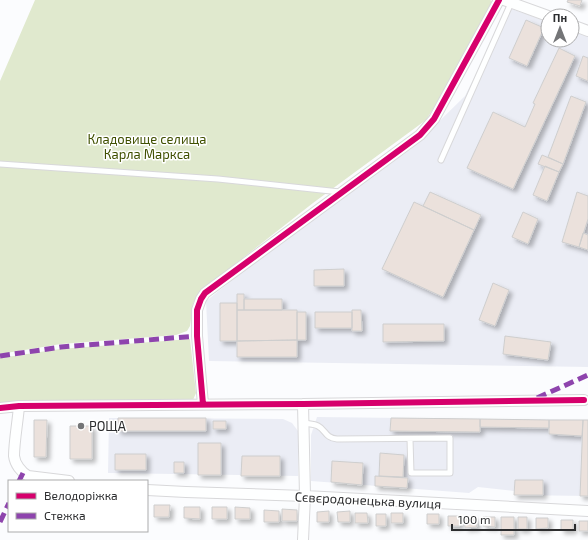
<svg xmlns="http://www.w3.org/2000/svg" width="588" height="540" font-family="'Exo 2',sans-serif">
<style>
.built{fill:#ebedf5}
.green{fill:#e0e9ce}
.building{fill:#ebe1dc;stroke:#cecece;filter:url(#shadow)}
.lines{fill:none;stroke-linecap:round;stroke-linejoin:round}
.lane-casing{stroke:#d8d8da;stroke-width:7}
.street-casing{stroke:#d8d8da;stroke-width:12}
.lane{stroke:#feffff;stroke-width:5}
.street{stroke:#feffff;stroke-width:10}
.quiet{stroke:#8e44ad;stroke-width:5;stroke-dasharray:10 5;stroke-linecap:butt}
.cycleway-casing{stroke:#fff;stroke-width:8}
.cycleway{stroke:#d6006c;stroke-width:6}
.poi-dot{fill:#747577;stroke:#fff;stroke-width:1.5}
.labels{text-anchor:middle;stroke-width:3;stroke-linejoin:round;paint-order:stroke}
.park-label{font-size:13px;fill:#405001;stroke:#fff}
.poi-label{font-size:13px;fill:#2c2d2f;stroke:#fff;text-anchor:start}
.street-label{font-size:13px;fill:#2c2d2f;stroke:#fff}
</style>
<defs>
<filter id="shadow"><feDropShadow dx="3.5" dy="3.5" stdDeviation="2" flood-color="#0004"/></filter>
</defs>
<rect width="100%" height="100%" fill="#fbfcfe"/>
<path class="built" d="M509 8 548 22V40H572V30L588 36V367L209 361 206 301 270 250 411 149 465 96Z
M317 417 588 420V496L514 495V491L478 487 469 493 311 481V435Z
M109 418 283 419 292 423 298 431V476L108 473Z"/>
<path class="green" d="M35 0H490L492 1 459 67 426 120 313 203 202 290 197 296 193 304 190 326 187 331 176 335 61 344 0 354V81Z
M190 339 196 393 193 400 189 401 0 404V358L60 349Z"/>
<path class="building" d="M568 0H582L580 6 567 2Z
M526 20 544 28 527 66 509 58Z
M559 48 575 56 513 189 467 168 493 112 525 127 535 104 533 103Z
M583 56 588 58V81L576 76Z
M571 96 586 102 563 164 548 157Z
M542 155 563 164 559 172 538 164Z
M545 166 559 172 547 201 533 195Z
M430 192 481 215 474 230 423 206Z
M577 192 588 196V219L579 247 562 242Z
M414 202 474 230 443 297 382 269Z
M523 212 538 219 528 244 512 237Z
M583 233 588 235V250L579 247Z
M344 269V286H314V270Z
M493 283 509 290 495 326 479 320Z
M237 294H244V310H237Z
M244 299H282V310H244Z
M220 303H237V341H220Z
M237 310H297V340L237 341Z
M352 310H361L362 331H352Z
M297 312H306V340H297Z
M315 312H352V328H315Z
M383 324H444V341L383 342Z
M505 336 551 342 548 360 503 354Z
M297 340V357H237V341Z
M118 418H206V431H118Z
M391 418 480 419V432L390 431Z
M480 419 549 420V428L480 427Z
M34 420H47L46 457H34Z
M549 420H583L582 436 549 434Z
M583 420H588V496H580Z
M213 421H226V429H213Z
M70 426H92V459H70Z
M198 443H221V475H198Z
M380 453 404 455 403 477 379 476Z
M115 454H146V470H115Z
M242 456H280V476H241Z
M332 461 363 463 362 485 331 482Z
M174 462H184V473H174Z
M375 476 408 478 407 488 375 486Z
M515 480H543V495H514Z
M154 505H170L169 517H154Z
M184 507H200V519L184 518Z
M212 507H227V519H212Z
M235 507 250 508V519H235Z
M282 509 297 510V521H282Z
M264 510 279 511V522H264Z
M329 511V522H317V512Z
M350 511V522H338L337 512Z
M355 513H367L368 523H355Z
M391 513H403V523H391Z
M376 514H386V526H376Z
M427 514H439V524H427Z
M448 516H460V526H448Z
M464 517H476L477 527 465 528Z
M483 517H495V527L483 526Z
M501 517H514V535H501Z
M518 517H527V529H518Z
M536 518H548V528L536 529Z
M561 520H573V530H561Z
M579 521H588V531H579Z"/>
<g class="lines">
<g class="lane-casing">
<path id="lane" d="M441 160 511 3
M0 164 218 179 340 192
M304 423C308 424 314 424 318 426 326 430 325 438 337 439L450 438V473H411L410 439"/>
</g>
<g class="street-casing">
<path id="street" d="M504 0 548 16
M572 25 588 31
M203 404 197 336V310L201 299 205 293 420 135 434 119 499 0
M19 406C18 420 14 442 14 456 15 464 21 472 28 476L69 481
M0 408 19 406 303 404 584 400
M147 490 186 492 305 496 588 511
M303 540 305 496 303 404"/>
</g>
<use href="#lane" class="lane"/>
<use href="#street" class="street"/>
<path class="quiet" d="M0 356 61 347 197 336
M537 398 588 375
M19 481 23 473
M0 522 9 503"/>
<g class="cycleway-casing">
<path id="cycleway" d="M203 404 197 336V310L201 299 205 293 420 135 434 119 499 0
M0 408 19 406 303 404 584 400"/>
</g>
<use href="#cycleway" class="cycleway"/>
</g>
<circle class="poi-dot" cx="81" cy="426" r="4"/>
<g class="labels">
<g class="park-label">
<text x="147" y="144">Кладовище селища<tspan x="147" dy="15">Карла Маркса</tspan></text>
</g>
<g class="poi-label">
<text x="89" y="431">РОЩА</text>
</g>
<g class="street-label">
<text transform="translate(368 500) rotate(3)" y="5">Сєвєродонецька вулиця</text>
</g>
</g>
<rect x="8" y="480" width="140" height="52" fill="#ffffff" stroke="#ababac"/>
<rect x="16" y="493" width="20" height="6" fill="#d6006c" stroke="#ababac"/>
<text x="44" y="500" font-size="12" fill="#2c2d2f">Велодоріжка</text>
<rect x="16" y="513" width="20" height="6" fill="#8e44ad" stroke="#ababac"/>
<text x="44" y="520" font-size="12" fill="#2c2d2f">Стежка</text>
<g transform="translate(560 28)"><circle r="19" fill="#ffffff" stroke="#ababac"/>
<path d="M0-3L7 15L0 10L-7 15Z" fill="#747577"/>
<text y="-6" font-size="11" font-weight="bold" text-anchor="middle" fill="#2c2d2f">Пн</text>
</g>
<path d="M452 524v6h123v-6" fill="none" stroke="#2c2d2f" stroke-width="2"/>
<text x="458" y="524" font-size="12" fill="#2c2d2f" stroke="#ffffff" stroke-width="3" paint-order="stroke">100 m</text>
</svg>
